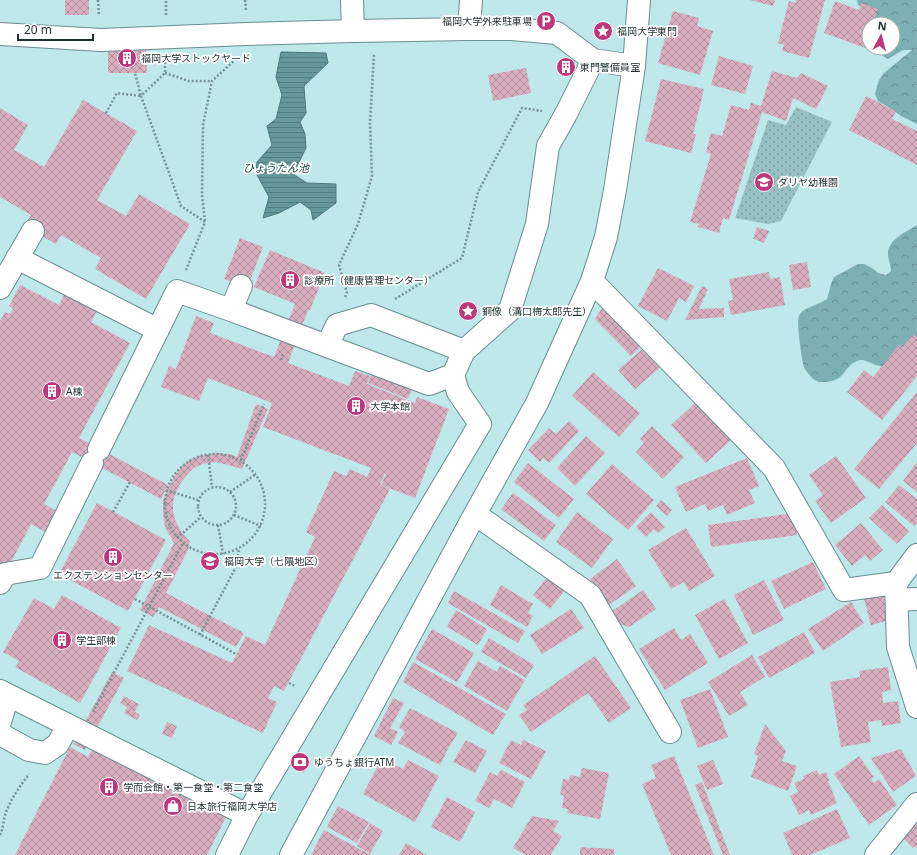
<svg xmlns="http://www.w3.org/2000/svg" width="917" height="855" font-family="'Noto Sans','Noto Sans JP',sans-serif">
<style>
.grass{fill:url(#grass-dots)}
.forest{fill:url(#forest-crowns)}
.water{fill:url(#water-rules);stroke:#50787b}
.building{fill:url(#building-cross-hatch)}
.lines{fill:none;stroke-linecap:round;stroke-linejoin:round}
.minor-casing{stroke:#688e91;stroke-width:24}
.path{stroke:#759395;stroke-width:2.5;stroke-dasharray:2 2;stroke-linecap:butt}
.minor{stroke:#fff;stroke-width:22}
.labels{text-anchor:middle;stroke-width:3.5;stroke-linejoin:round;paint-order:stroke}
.poi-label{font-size:10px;fill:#1f2f30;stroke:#fff;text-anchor:start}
.water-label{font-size:11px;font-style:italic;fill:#0a3c3f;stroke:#fff}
</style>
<defs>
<pattern id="grass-dots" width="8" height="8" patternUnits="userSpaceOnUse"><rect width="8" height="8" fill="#97c0c3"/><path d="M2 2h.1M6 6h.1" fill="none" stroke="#7b9c9f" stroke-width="1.8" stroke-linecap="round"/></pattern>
<pattern id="forest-crowns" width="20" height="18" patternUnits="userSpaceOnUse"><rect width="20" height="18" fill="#7db0b3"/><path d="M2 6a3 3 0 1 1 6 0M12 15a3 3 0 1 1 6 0" fill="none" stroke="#669092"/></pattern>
<pattern id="water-rules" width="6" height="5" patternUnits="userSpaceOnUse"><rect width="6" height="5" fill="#65979b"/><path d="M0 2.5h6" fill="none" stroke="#537c7f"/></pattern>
<pattern id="building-cross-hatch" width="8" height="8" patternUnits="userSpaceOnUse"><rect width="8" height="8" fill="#d9aebe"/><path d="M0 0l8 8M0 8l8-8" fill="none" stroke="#af8e9b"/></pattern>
</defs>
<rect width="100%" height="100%" fill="#bfe8eb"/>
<path class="grass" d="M796 107 832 122 781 221 768 224 735 218 768 120 786 125Z"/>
<path class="forest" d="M857 0H917V124L901 116 887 106 878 101 875 94 879 80 884 73 912 50H903L888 59 882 55 883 48H893V24H885L858 5Z
M917 225V351C909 355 900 359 892 363 889 364 886 366 884 366 874 368 866 357 857 361 843 367 846 381 825 382 825 382 820 382 819 382 814 381 806 372 804 367 802 361 796 322 799 316 803 307 819 305 827 299L831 284 834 277 858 264H864L872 268 878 273 886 275 891 271C891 265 888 260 888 255 887 240 906 232 917 225Z"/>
<path class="water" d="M281 52 326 53 328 63 304 86 306 113 300 122 305 134 306 148 293 174 307 183 336 184V203L313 220 311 210 300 202 279 213 263 218 269 197 256 173 257 162 272 145 267 126 276 119 282 95 276 77Z"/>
<path class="building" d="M65 0H89V15H65Z
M750 0H775L773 6Z
M796 0H825L809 58 782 51 784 45 778 43 789 1 796 3Z
M835 1 859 10 861 3 878 9 872 24H869V48H881L879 53 824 33Z
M673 11 699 18 697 26 713 31 700 75 658 63Z
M108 44H146L147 73H108Z
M719 56 753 66 745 94 711 85Z
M562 58 576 70 570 76 557 65Z
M526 68 531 93 493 101 488 75Z
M772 71 797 78 801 73 828 86 816 109 793 98 786 121 762 112 729 220 723 218 719 233 698 227 699 224 690 222 711 154 706 152 711 133 722 136 731 105 749 110 751 103 761 106Z
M661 79 704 89 693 134H696L691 153 645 141Z
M866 96 896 111 892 119 917 131V165L849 130Z
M83 100 137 131 97 200 126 216 139 194 190 224 146 299 95 269 101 258 61 235 56 244 24 226 31 215 0 197V108L28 125 14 150 44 167Z
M757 227 769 231 764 243 753 239Z
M240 238 263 247 247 288 224 279Z
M270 250 325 273 310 310H308L288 363 349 386 355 371 370 376 367 384 415 403 417 397 449 409 415 498 381 485 386 474 385 473 380 485 390 489 284 691 274 686 268 698 277 702 263 733 127 671 149 625 232 663 246 636 265 645 315 537 306 532 334 471 346 476 350 469 367 477 371 468 263 427 272 403 208 378 199 401 161 387 169 366 176 369 196 316 214 323 210 333 274 357 295 304 254 287Z
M807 262 811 287 793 290 789 265Z
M658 268 694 286 686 302 679 298 667 321 638 306Z
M769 272 770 279 780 277 785 305 731 315 728 301 733 300 729 279Z
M20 285 59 305 65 293 98 310 91 322 130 343 79 438 168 485 161 499 72 452 44 504 62 514 51 535 31 524 7 570 0 566V321L5 312 10 314 13 308 9 306Z
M702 286 708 289 699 309 724 308V317L685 320Z
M607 300 646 341 631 356 595 319Z
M913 334 917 337V376L882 420 847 392 864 370 873 377 899 345 903 347Z
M647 345 664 364 635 389 618 370Z
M373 370 413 387 408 399 368 383Z
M593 372 640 413 619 437 572 396Z
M917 392V443L879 489 854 469Z
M696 402 731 440 706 463 671 425Z
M256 404 268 409 242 469 228 465 216 462 202 464 194 468 187 475 180 484 176 492 173 501V511L175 520 182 533 190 542 188 550 166 593 244 633 236 647 159 607 153 617 140 610 174 543 165 527 163 514V500L174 477 183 465 191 459 204 455 216 453 229 454 237 457Z
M569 421 579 431 549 463 543 458 540 462 528 450 549 428 556 434Z
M652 426 684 457 663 479 636 452 644 443 640 439Z
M586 436 605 453 575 486 557 468Z
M836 456 866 498 831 523 815 501 823 495 809 475Z
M747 458 759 486 749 490 755 503 727 515 723 505 708 511 705 504 686 512 675 487Z
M917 462V492L903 481Z
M528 463 574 499 559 518 514 482Z
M612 464 654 500 628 530 586 494Z
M899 485 917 499V523L914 526 885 502Z
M513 493 556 525 544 541 501 509Z
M661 500 672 510 667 516 656 506Z
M97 503 166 540 128 611 59 574Z
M882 505 909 531 897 544 869 518Z
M577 512 613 539 592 568 556 542Z
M651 512 665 527 658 533 654 529 646 537 636 527Z
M794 513 797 535 711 547 708 525Z
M861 523 883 550 870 561 865 555 852 566 835 545Z
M686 528 715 576 689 591 684 582 671 589 648 550Z
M617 559 636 586 609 605 590 579Z
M813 562 826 589 784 609 771 581Z
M548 576 565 590 550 609 533 595Z
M764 580 784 620 753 635 734 595Z
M501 585 533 604 528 613 533 616 527 627 490 605Z
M643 590 656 609 629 627 617 623 611 612Z
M454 591 525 631 518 643 448 603Z
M883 594 889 620 871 625 864 599Z
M62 595 121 628 80 703 15 667 19 661 3 652 34 598 54 609Z
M724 599 748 643 719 659 695 615Z
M851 602 864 623 823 651 808 629Z
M571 609 584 628 542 654 530 635Z
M456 610 487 629 478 645 447 627Z
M674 628 681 640 690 634 708 663 665 690 639 649Z
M432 629 474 653 457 682 415 659Z
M804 632 815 653 769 678 758 657Z
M489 638 534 665 526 678 481 652Z
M752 655 765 677 740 692 748 705 729 716 708 682Z
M595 656 631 708 609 723 588 693 531 732 519 715 527 710 523 705Z
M478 661 497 672 500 666 525 680 507 711 464 686Z
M413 662 506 714 493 735 403 682Z
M888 667 891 690 882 692 883 703 898 701 901 723 882 726 881 720 868 722 871 742 841 747 830 682 860 677 859 671Z
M112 672 124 678 85 750 73 744Z
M710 689 728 737 698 748 680 700Z
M124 696 139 704 135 712 140 715 137 720 124 713 127 707 120 703Z
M393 698 404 703 390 728 398 732 391 745 374 736Z
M410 708 458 733 449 747 440 765 398 743 405 732 399 727Z
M167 722 177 726 172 738 162 734Z
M765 724 786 751 782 761 797 766 788 791 751 777 758 756 754 754Z
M466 740 487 751 475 773 453 762Z
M511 740 521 745 523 740 546 751 531 779 499 763Z
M70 747 88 757 93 748 226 817 207 855H15Z
M901 749 916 776 893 792 871 758Z
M295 752 311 762 304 773 288 763Z
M674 756 714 855H671L642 784 656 778 651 765Z
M859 756 874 777 871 779 874 783 879 779 897 805 869 825 834 774Z
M382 758 403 769 408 760 439 776 415 822 363 794Z
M713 760 723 784 707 790 697 766Z
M582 768 609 773 600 819 567 813 568 809 562 808 564 796 560 795 563 779 569 780 570 775 580 777Z
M501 770 525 782 512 808 494 799 489 808 475 801 490 772 497 776Z
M817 770 819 775 826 772 829 780 828 781 837 803 811 815 809 810 799 815 790 796 798 792 794 783 804 779 803 776Z
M702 782 730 855H723L695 785Z
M447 797 475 812 460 842 431 827Z
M338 806 369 822 357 843 327 827Z
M837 809 850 838 810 855H792L783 833Z
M917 811V848L914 846 913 848 901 836Z
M532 816 559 821 553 831 562 836 551 855H526L513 848Z
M370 823 383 831 370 854 357 846Z
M324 830 371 855H311Z
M406 843 427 855H399Z
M580 847 614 849V855H580Z"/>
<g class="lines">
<g class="minor-casing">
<path id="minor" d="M352 0 353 31
M469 29 471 0
M0 34 101 40 246 34 353 31 469 29H512L557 33 593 60
M17 258 158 330
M592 281 774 468 844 590 896 583 917 555
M0 288 33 231
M231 310 241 286
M327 346 429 384 453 375
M99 449 177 291 231 310 327 346 337 325 371 315 464 351 510 310 537 224 548 146 566 114 593 60 634 66
M475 514 590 595 670 732
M0 583 5 574 40 568 92 463
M896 583 898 647 917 707
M897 600 917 599
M0 691 247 815
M0 722 8 695
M0 734 29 750 45 753 58 744 68 725
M227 855 247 815 480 424 458 392 453 375 464 351
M291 855 475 514 537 403 592 281 606 237 615 190 634 66 639 0
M876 855 917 804"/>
</g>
<path class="path" d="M98 0 99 15
M245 0 246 11
M166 15V0
M165 62V73L141 96 181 206 205 222 186 270
M165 73 189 81H212
M106 113 117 93 141 96 135 73
M205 221 202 195 203 125 212 81 237 58
M345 297 347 293 339 265 358 224 372 176 370 123 374 54
M395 299 462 258 478 192 522 108 542 111
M281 360 283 354
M165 504a50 50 0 1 1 100 0a50 50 0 1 1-100 0Z
M208 455 212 487
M241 460 264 404
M198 506a19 19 0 1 1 38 0a19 19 0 1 1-38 0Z
M166 490 198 500
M230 492 256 474
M113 512 130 482
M234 515 261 526
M218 525 223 554
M177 538 201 517
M135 599 236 654
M200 635 236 567 239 549
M289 683 295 686
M93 712 183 543
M0 835C4 827 3 818 7 810 12 797 21 785 29 774"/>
<use href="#minor" class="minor"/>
</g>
<defs>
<g id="parking-disc" transform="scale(1)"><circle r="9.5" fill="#bd377a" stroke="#fff"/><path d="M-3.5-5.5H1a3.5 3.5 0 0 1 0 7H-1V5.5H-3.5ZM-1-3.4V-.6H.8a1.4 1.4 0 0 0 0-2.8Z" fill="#fff"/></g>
<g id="sight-disc" transform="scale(1)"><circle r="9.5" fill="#bd377a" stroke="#fff"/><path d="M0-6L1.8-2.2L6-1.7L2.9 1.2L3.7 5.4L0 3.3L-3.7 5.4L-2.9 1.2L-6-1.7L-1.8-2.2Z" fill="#fff"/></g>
<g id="building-disc" transform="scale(1)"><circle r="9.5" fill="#bd377a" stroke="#fff"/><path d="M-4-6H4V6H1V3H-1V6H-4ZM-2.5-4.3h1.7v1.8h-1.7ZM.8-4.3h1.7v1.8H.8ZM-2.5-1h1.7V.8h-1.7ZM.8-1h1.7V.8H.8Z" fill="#fff"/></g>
<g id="school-disc" transform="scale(1)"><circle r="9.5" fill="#bd377a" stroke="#fff"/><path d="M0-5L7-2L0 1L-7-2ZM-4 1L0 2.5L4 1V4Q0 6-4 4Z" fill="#fff"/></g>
<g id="university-disc" transform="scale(1)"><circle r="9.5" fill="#bd377a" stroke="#fff"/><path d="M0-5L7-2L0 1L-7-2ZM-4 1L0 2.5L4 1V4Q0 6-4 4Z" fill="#fff"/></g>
<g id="bank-disc" transform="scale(1)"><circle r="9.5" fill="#bd377a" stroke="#fff"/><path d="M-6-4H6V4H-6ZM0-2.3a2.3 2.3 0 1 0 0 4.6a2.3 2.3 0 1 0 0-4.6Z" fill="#fff"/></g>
<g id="shop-disc" transform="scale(1)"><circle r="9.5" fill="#bd377a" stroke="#fff"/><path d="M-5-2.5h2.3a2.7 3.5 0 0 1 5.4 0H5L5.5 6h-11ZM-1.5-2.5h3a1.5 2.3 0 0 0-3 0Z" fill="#fff"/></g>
</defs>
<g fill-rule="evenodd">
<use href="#parking-disc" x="546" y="21"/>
<use href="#sight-disc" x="603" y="31"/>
<use href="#building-disc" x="127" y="58"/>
<use href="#building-disc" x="566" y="67"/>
<use href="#school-disc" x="764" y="182"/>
<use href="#building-disc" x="290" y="280"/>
<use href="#sight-disc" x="468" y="311"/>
<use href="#building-disc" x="52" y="391"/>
<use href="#building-disc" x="356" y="406"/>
<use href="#building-disc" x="113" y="557"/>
<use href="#university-disc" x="210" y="561"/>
<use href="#building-disc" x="62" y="640"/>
<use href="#bank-disc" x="300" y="762"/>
<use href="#building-disc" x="109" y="787"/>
<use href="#shop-disc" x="173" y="806"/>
</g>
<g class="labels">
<g class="poi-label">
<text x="532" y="25" text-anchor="end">福岡大学外来駐車場</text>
<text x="617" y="35">福岡大学東門</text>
<text x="141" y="62">福岡大学ストックヤード</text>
<text x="580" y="71">東門警備員室</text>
<text x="778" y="186">ダリヤ幼稚園</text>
<text x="304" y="284">診療所（健康管理センター）</text>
<text x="482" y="315">銅像（溝口梅太郎先生）</text>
<text x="66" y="395">A棟</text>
<text x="370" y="410">大学本館</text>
<text x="224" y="565">福岡大学（七隈地区）</text>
<text x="113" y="579" text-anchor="middle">エクステンションセンター</text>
<text x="76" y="644">学生部棟</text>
<text x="314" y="766">ゆうちょ銀行ATM</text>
<text x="123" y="791">学而会館・第一食堂・第二食堂</text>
<text x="187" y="810">日本旅行福岡大学店</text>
</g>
<g class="water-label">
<text x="276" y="172">ひょうたん池</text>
</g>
</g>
<g transform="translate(881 36) rotate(7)"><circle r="19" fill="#ffffff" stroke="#a5acac"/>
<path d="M0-3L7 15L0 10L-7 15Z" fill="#bd377a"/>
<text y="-6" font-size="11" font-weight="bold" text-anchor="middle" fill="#1f2f30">N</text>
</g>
<path d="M18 34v6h75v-6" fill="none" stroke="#1f2f30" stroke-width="2"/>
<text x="24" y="34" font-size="12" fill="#1f2f30" stroke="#ffffff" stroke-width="3" paint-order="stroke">20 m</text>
</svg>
